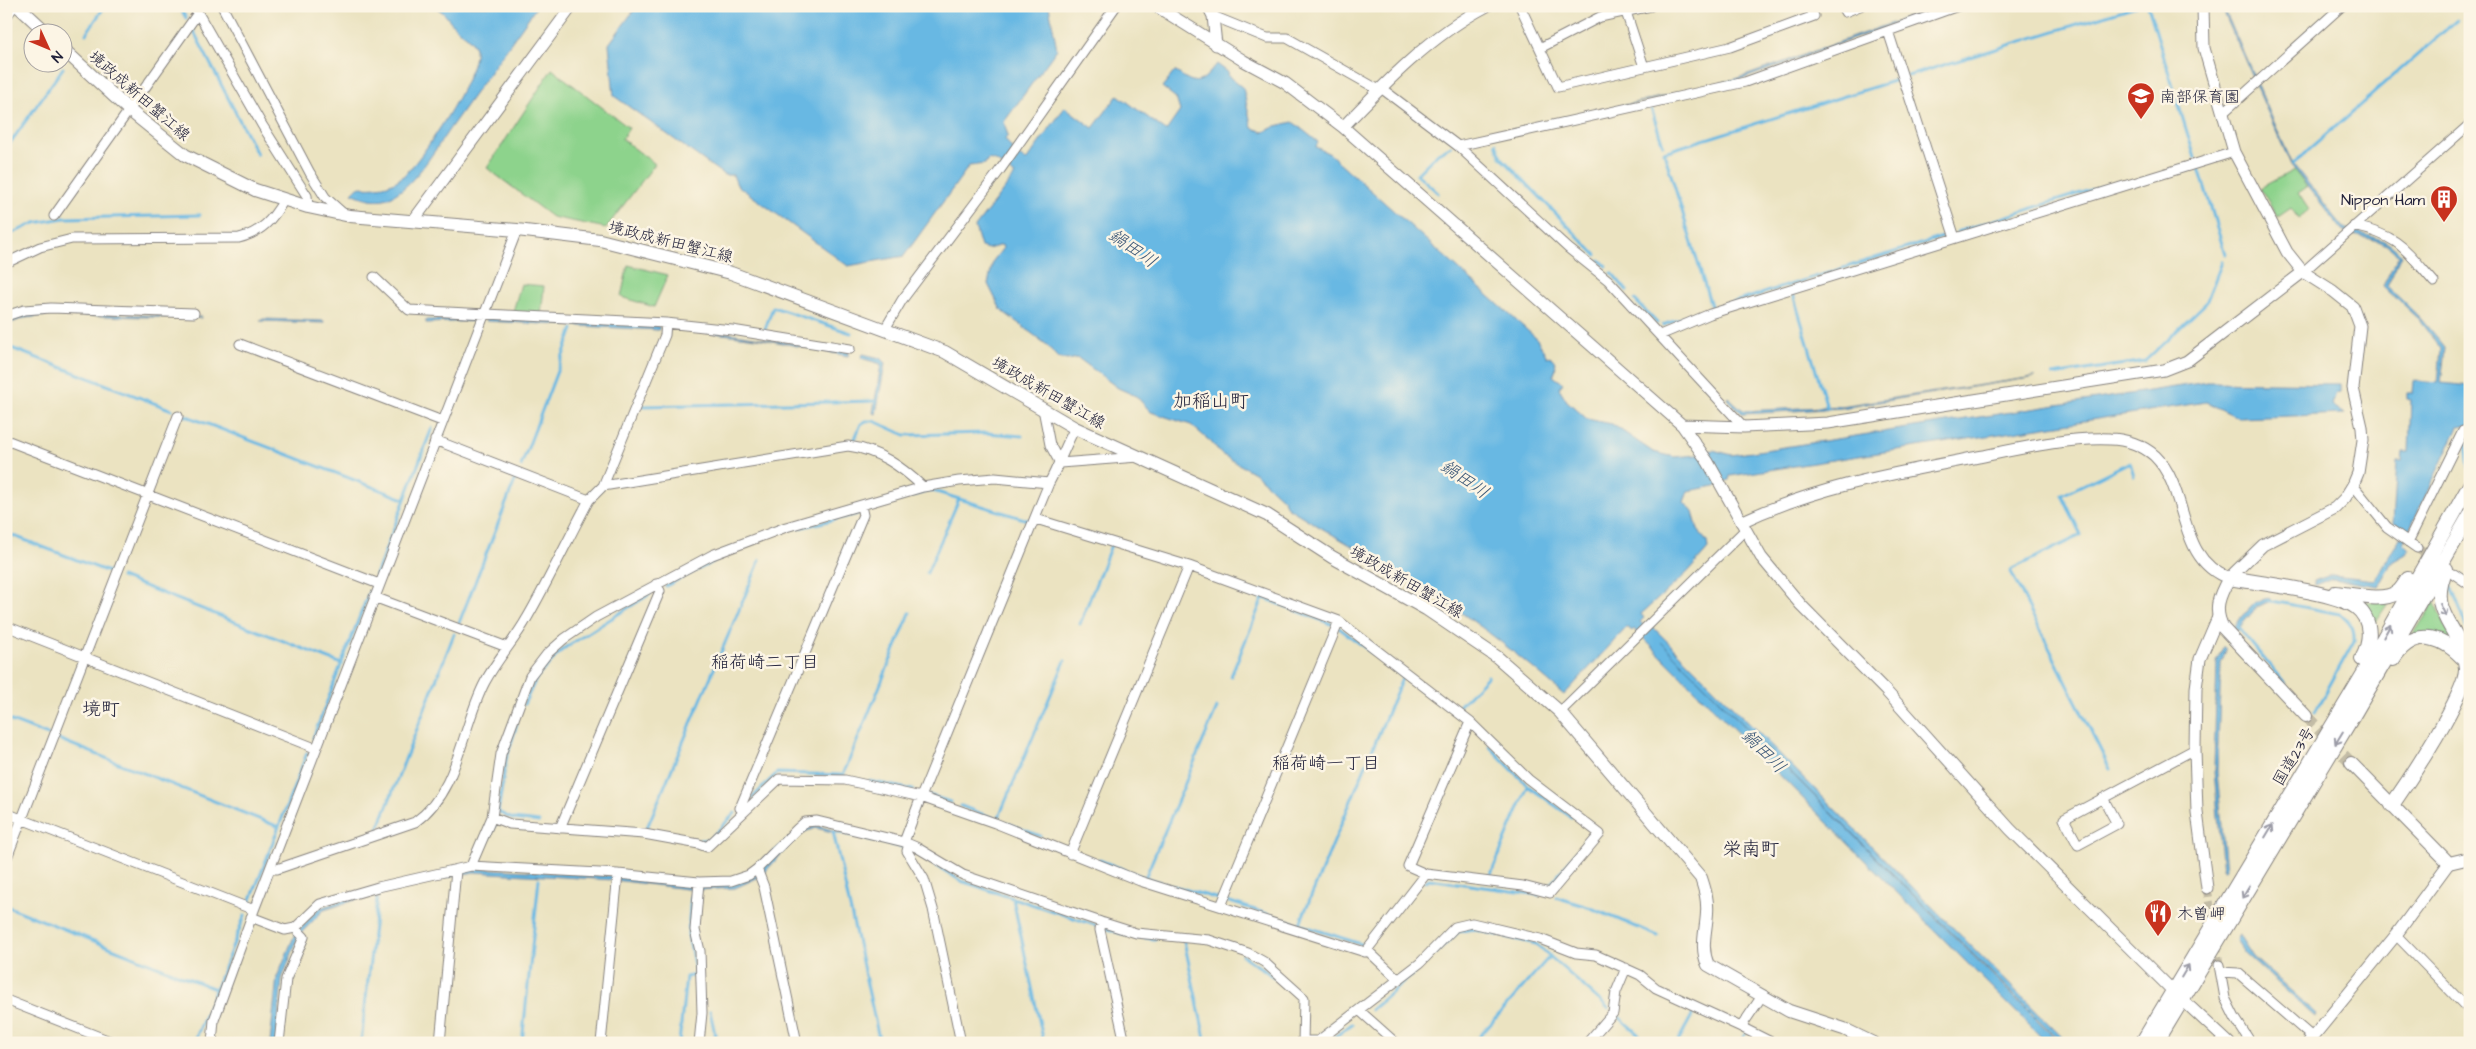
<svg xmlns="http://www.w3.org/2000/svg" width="2476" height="1049" font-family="'Architects Daughter','Klee One',sans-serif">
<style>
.green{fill:#8dd38c;stroke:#587a64}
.water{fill:#68b8e3;stroke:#456d8f}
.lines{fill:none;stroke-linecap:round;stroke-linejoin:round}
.stream{stroke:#68b8e3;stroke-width:3}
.minor-tunnel{stroke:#c3bca6;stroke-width:9;stroke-dasharray:9 4.5;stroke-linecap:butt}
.secondary-tunnel{stroke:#c3bca6;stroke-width:12;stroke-dasharray:12 6;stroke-linecap:butt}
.minor-casing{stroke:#86827e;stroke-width:11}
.tertiary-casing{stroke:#86827e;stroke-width:13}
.secondary-casing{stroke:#86827e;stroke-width:14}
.trunk-casing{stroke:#86827e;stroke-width:16}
.minor{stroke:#fff;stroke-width:9}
.tertiary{stroke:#fff;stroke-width:11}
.secondary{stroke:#fff;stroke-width:12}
.trunk{stroke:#fff;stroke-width:14}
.oneway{stroke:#9c9ca7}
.labels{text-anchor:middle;stroke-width:5;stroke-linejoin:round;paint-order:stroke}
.street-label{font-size:16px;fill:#22223b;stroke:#fcf5e5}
.poi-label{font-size:16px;fill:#22223b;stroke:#fcf5e5;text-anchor:start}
.water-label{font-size:18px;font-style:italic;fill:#3a5676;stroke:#fcf5e5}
.neighbourhood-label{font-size:18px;fill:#22223b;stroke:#fcf5e5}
.quarter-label{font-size:19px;fill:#22223b;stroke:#fcf5e5}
</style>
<rect width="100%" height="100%" fill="#fcf5e5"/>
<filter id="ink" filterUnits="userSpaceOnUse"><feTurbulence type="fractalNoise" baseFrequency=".02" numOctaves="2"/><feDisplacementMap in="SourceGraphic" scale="10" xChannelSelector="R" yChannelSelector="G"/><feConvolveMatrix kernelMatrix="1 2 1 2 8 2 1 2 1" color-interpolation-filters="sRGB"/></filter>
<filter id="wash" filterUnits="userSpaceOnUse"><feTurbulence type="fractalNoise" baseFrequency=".0096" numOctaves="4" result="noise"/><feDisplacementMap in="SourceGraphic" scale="20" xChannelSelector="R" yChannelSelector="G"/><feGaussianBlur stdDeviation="1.12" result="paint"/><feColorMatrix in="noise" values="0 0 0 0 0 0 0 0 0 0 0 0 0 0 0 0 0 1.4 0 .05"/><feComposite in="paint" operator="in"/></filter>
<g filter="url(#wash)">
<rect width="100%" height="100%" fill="#ebe3c1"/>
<path class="green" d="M552 69 629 128 622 139 655 164 606 228 552 217 487 168Z
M2294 170 2307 187 2298 193 2309 210 2298 218 2291 208 2278 217 2260 188Z
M628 265 668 275 654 307 621 297Z
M521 284 544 286 541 316 512 315Z
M2390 600 2371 629 2359 603Z
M2435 601 2452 641 2413 635Z"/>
<path class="water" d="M433 6H537C509 45 481 85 453 124 437 146 417 183 392 196 380 203 365 199 352 193L358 187C373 188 389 188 402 177 421 162 480 72 475 49 472 37 463 35 455 27 448 19 444 11 433 6Z
M637 6H1049L1057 49 1004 122 1008 136 1005 139 1014 152 1026 161 1065 107 1093 128 1118 95 1166 131 1180 111 1176 98 1162 87 1175 71C1197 87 1200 85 1217 64L1229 73 1227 75 1243 88 1252 128 1264 132 1276 126 1293 122 1318 142 1316 147 1330 154 1537 339 1547 357 1550 356C1557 362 1557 367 1553 376L1563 383 1559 388 1567 401 1587 419 1612 424 1653 452 1675 457 1697 455 1713 450 1732 455 2207 382 2340 384V392L2336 393 2332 405 2345 414 2239 418 2206 402 1730 476 1729 480 1715 486 1688 491 1684 502 1693 512 1698 530 1707 542 1708 549 1687 573 1641 614 1644 618 1640 622 1650 631 1648 628 1651 625 2068 1043H2062L1661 642 2060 1043H2047L1634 629 1632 631 1627 627 1564 695C1521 657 1477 621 1428 591 1381 562 1333 536 1287 507L1284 500 1256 474 1221 454 1211 442 1191 425 1151 412 1136 396 1118 388 1078 358 1067 360 1057 357 1047 345 1001 310 988 284 993 261 1003 248 1002 245 988 249 981 247 975 227 1015 175 996 161 988 159 985 164 969 166 904 256 848 266 737 185 733 175H724L614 96 609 44Z
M1939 6H1944L1745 78 1711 87 1491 135 1710 86 1745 76Z
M2221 6H2223L2292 163 2344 228C2367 238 2384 234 2401 255L2387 286 2420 318 2445 348 2441 383 2470 386V425L2458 427 2403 543 2409 549 2406 554 2392 562 2378 586 2332 579 2315 585 2314 581 2331 575 2375 580 2403 533 2393 523 2397 461H2402L2403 452H2409L2411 400 2407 399V393H2413L2414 381 2438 383 2441 349 2418 319 2383 286 2398 256C2382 234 2363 242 2342 230L2291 165Z
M49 312 201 317V318L51 315 24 318 6 325V321L32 313Z
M487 318 659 326V330L486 321Z
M263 319 324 321V323L260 321Z
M477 319 475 321 426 323V320Z
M670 327H691L849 352 848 356 757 338 670 328Z
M863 354 880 358 885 363 876 414 873 413 881 364 861 358Z
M2035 377 1841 408 1743 414 1727 399 1728 397 1744 411 1841 406Z
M2269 597 2272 600 2257 607 2237 630 2233 627 2254 604Z
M2223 647 2226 648 2221 663 2217 772 2226 870 2223 871 2214 771 2217 661Z
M815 825 836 831V833L816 828 801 833 761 876 735 888 695 890 615 880 474 872 377 893 324 910 299 935 282 979 276 1043H270L277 977 295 934 319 908 379 889 475 868 733 883 800 830Z
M2239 935 2253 957 2317 1014 2315 1017 2245 953 2236 940Z"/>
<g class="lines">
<path class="stream" d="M179 6 186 18
M2148 6 2195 158
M193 30 257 154
M86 34 105 6
M1908 76 2136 6
M1900 79 1664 152 1712 309 1949 235
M1651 108 1663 145
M1496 143 1501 157 1596 255
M6 149 63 68
M2293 164 2457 20
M2199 168 2225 254
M1438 193 1417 174 1438 153 1451 146
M1957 232 2103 186
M6 236 35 223 64 218 200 215
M1600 260 1606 266
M1612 273 1627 291
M1793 294 1827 407
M1635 300 1657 323
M1663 325 1699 312
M764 332 773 307 851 333
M6 346 172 410
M2053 375 2145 361 2206 303 2222 262
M642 406 877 401
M184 415 404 499
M854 441 861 424 866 421H874L905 435 987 433 1022 436
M2466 441 2469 467
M521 466 573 329
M871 509 930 490 1031 521
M799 528 857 514
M6 533 111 573
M927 573 959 499
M376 575 432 428
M121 577 342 664
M2449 582 2470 634
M666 586 734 551
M1241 589 1331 624
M2267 600 2340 614C2349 622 2355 628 2354 641L2315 712
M459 623 516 478
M1080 624 1111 545
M2237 626 2285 684
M1339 628 1430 696
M1231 676 1263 598
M524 704 537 677 563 649 650 594
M1458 707 1488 676
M6 719 48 735
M517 724 506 760 498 812 513 819 539 822
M313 738 369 592
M58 739 279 827
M1489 746 1528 786 1571 817
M2110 769 2010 570 2081 535 2062 495 2130 462 2134 476
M843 775 910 613
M869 781 913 790
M929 795 950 802
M752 798 777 773 844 775
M961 806 1040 836
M998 819 1065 661
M378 829 454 634
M646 830 760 560
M833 831 880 1043
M834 831 901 847 913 851 961 881 1095 925
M700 840H709L735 813
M479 858 495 825
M1099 860 1145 878 1219 899
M1145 878 1217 708
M1489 879 1528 786
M1425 882 1429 879 1539 895
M1549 887 1592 832 1590 831
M1556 897 1591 908 1658 936
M1013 899 1044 1043
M1227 901 1364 945
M250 902 307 753
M6 906 215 989
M1300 923 1403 676
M1105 928 1129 936 1155 939
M1184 941 1206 1043
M1436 953 1458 932 1472 929 1536 944 1608 1008
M1242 955 1274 977
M1371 1010 1413 974
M710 1011 717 1043
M1618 1016 1648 1043
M194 1043 245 915
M361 1043 377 898
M522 1043 539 879
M679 1043 686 977 696 975 688 934 691 895
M1327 1043 1352 1024
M1474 1043 1550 956
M1677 1043 1695 1010
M1740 1043 1745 1034"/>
</g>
</g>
<g filter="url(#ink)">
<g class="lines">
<path class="minor-tunnel" d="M2417 548 2445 568
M2207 888 2213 925
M2216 943 2219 965"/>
<path class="secondary-tunnel" d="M2306 716 2351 763"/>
<g class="minor-casing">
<path id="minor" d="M194 6 262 125 307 196 308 207
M222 6 310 173 325 197 344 214
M1520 6 1558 87 1730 47 1814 16 1809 6
M1624 6 1644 67
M1842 6 1845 12 1860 6
M1213 16 1267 38H1287L1379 90
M6 17 14 6
M1888 31 1955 238
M1540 48 1600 17 1651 6
M1381 88 1458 146 1568 248 1608 280 1744 427
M2223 113 2342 6
M1458 146 1745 82 1958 6
M54 216 198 13
M2354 226C2400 236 2405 249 2434 282
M6 263 40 247 72 239 239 238C262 232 272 220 284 200
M2303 272 2470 124
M374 277 409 310 666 323 732 330 850 349
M6 316 24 310 51 308 194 313
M885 329 902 300 1000 170 1116 6
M1660 335 1710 314 2234 152
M240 344 442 421
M1043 409 1050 445 1060 463 1138 457
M6 440 379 584
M435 440 589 500
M2353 485 2387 527 2417 548
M603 486 665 335 666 323
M1036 519 1189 566 1339 621 1470 722 1528 779 1600 834 1550 893 1523 886 1426 874
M2408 542 2463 431 2470 430
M2454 574 2470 585
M374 597 507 647
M6 626 315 748
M1560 712 1745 530
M2103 798 2117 824 2078 845 2064 819 2195 749
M744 812 740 808 863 515 861 506
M6 813 254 910
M492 817 510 824 644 834 699 844 707 847 779 779 845 780 921 797 995 823 1140 881 1365 952 1367 950 1399 980
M560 828 660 591 656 584
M904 842 921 797 1049 483C1059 465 1065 446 1075 428
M909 844 907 851 924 879 933 909 961 1043
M1070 854 1189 566
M6 860 178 416
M471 866 492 817 501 754 530 676 547 654 564 639 596 617 712 555 786 527 923 487 959 481 995 478 1049 483
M270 869H277L415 822C460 790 461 727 485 682 497 659 515 640 527 618 549 580 568 539 589 500L603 486 848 446C878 450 901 466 923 487
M757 869 764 887 797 1043
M1221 906 1339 621
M251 917 285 930 295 928 320 904 378 887 471 866 618 874 699 882 731 881 749 875 757 869 797 829 805 822 817 821 904 842 916 847 963 875 1101 922 1136 933 1209 940 1248 953 1264 962 1304 998 1303 1043
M1101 922 1100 930 1125 1043
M2396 935 2470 1011
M1367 950 1426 874 1408 866 1470 722
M2219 965 2225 998 2235 1018 2251 1043
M2221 972 2238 973 2312 1037
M1762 996 1741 1027 1773 1043
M6 1000 115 1043
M1360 1011 1396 1043
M1303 1041H1318L1420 963 1455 927 1472 923 1540 939 1576 953 1596 955 1640 975 1656 988 1741 1027
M212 1043 214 1020 254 910 517 230
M279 1043 286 979 304 937 295 928
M440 1043 456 870
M601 1043 618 874
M699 1043 702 1013 700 951 695 930 699 882
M1587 1043 1613 1013 1616 992 1626 968"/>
</g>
<g class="tertiary-casing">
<path id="tertiary" d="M1156 6 1244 61 1285 83 1343 127 1682 425 1708 462 1761 557 1801 605 1886 691 2010 829 2173 991 2229 1043
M1208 6 1213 16 1216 45
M1343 127C1386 82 1431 35 1487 6
M413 221 572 6
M1682 425 1744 427 1828 423 2164 370 2187 361 2303 272
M1741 522C1818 486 1895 473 1978 457 2018 449 2069 437 2110 439 2125 439 2143 445 2155 456 2190 490 2176 560 2229 578L2263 545 2335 508 2345 498 2353 485 2358 473 2363 440 2362 427 2353 388 2360 326 2353 307 2333 291 2303 272 2287 252 2234 152 2204 48 2203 6
M2207 888 2197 812 2195 749 2196 688 2200 659 2218 617
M2308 1043 2396 935 2449 863"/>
</g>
<g class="secondary-casing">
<path id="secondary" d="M18 6 46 32
M62 48 129 110 185 155 255 190 308 207 350 216 517 230 600 240 731 273 945 352 1075 428 1267 515 1332 557 1426 609 1497 657 1560 712 1701 878C1705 890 1708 900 1707 913 1706 932 1700 947 1708 965L1789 1011 1844 1029 1873 1043
M2229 578C2219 596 2213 609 2223 628L2306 716
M2351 763 2449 863 2470 858"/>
</g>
<g class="trunk-casing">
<path id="trunk" d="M2229 578C2258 583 2335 592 2356 607 2373 620 2371 643 2362 659
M2335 593C2353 594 2382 603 2398 592 2402 589 2405 583 2408 579
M2393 659C2413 627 2440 635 2462 657
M2392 805C2408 782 2468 692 2466 668 2463 625 2425 617 2446 569
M2142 1043 2364 673 2470 485
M2156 1043 2354 714 2470 515"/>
</g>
<use href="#minor" class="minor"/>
<use href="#tertiary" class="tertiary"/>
<use href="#secondary" class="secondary"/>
<use href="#trunk" class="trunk"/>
</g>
<defs><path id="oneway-shaft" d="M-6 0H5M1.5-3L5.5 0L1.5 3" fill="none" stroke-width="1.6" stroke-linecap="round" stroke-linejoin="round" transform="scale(1.25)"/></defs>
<g class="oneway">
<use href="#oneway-shaft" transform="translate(2443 610) rotate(65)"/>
<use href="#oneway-shaft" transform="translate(2387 631) rotate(-61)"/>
<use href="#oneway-shaft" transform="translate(2339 738) rotate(121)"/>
<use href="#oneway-shaft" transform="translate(2269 831) rotate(-59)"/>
<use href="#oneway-shaft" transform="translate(2246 892) rotate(121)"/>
<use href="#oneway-shaft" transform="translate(2185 971) rotate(-59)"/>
</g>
</g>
<defs>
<g id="school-pin" transform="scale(1.4375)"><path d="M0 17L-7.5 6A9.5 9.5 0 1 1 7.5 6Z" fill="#c8321e" stroke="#fcf5e5"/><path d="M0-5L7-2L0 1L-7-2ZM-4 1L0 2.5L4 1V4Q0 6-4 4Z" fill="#fff"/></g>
<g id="building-pin" transform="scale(1.4375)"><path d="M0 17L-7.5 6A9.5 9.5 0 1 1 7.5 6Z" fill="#c8321e" stroke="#fcf5e5"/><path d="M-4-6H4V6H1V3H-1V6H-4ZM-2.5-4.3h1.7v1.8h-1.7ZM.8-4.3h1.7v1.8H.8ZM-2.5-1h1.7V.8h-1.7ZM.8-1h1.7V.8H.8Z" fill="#fff"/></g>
<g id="restaurant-pin" transform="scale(1.4375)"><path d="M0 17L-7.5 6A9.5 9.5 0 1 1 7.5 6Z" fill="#c8321e" stroke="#fcf5e5"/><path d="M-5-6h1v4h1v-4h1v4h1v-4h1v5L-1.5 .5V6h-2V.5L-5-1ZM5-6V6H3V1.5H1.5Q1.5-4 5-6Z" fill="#fff"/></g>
</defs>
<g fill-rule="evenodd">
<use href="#school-pin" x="2141" y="96"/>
<use href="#building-pin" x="2444" y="199"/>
<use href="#restaurant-pin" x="2158" y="913"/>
</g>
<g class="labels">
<g class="street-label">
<text transform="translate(140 95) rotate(41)" y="6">境政成新田蟹江線</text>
<text transform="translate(671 241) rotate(14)" y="6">境政成新田蟹江線</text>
<text transform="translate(1049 392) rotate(30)" y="6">境政成新田蟹江線</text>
<text transform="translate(1407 581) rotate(30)" y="6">境政成新田蟹江線</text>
<text transform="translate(2293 756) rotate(-59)" y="6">国道23号</text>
</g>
<g class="poi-label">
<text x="2160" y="102">南部保育園</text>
<text x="2425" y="205" text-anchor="end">Nippon Ham</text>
<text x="2177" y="919">木曽岬</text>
</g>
<g class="water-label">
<text transform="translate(1133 248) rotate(35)" y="6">鍋田川</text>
<text transform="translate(1465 479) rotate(35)" y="6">鍋田川</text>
<text transform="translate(1764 751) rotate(45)" y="6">鍋田川</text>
</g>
<g class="neighbourhood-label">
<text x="765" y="668">稲荷崎二丁目</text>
<text x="1326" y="769">稲荷崎一丁目</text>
</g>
<g class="quarter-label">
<text x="1211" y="407">加稲山町</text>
<text x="101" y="715">境町</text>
<text x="1751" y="855">栄南町</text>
</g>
</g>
<rect width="2476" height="1049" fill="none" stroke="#fcf5e5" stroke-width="25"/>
<g transform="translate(48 48) rotate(134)"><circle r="24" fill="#fcf5e5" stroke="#a5a1a1"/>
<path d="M0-4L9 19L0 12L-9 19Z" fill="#c8321e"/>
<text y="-8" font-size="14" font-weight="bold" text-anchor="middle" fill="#22223b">N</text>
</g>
</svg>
